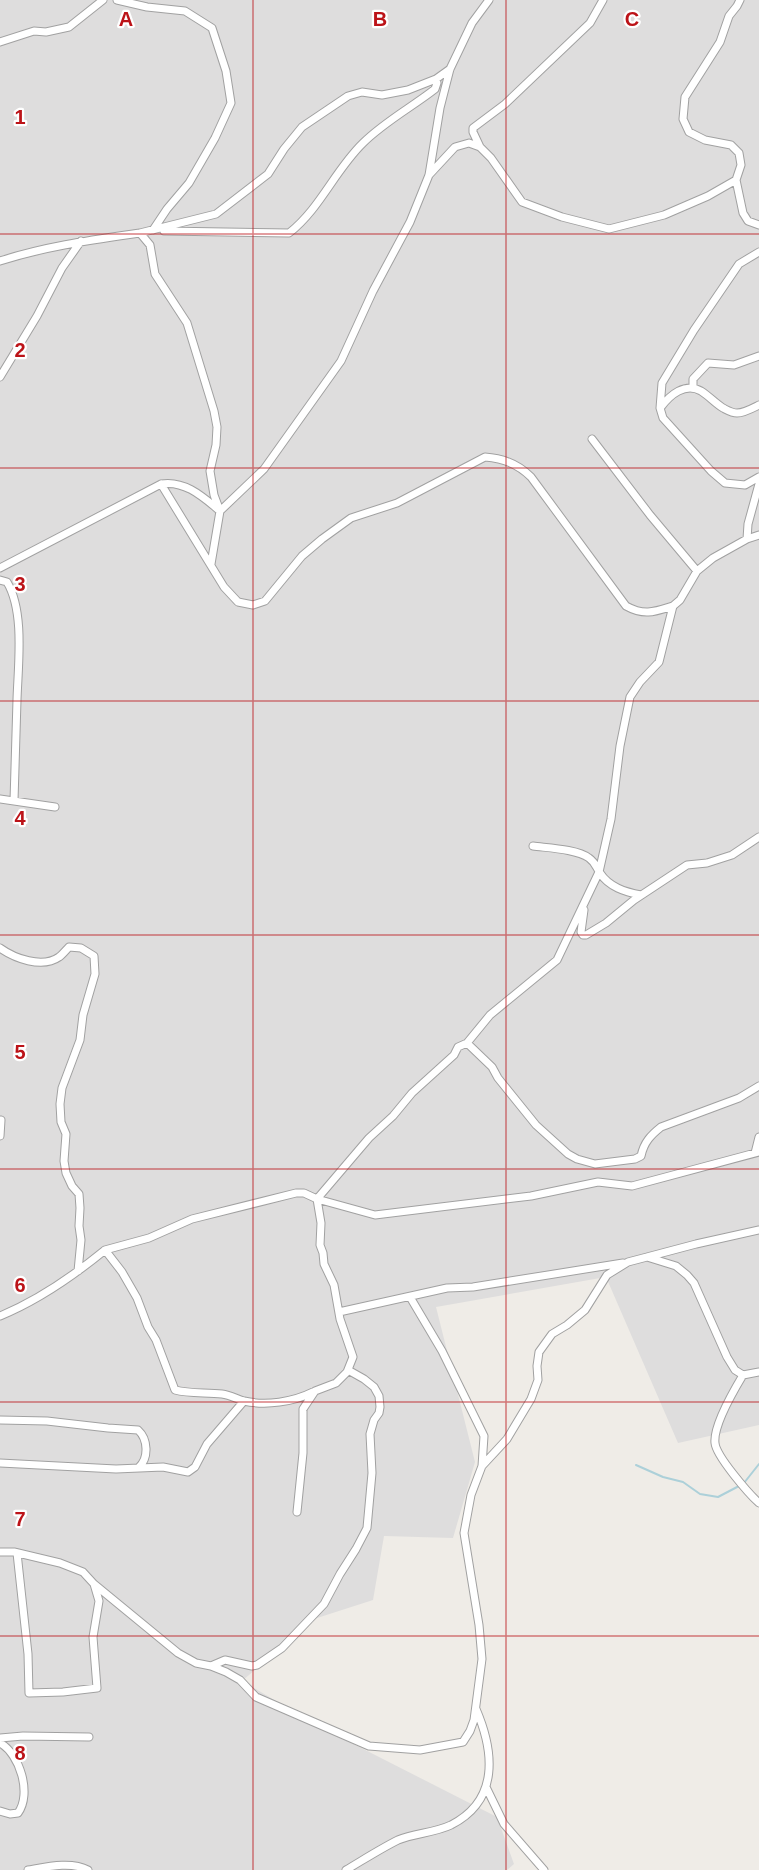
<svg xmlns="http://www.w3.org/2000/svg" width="759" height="1870" font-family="Arial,sans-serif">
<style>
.residential{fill:#dedddd}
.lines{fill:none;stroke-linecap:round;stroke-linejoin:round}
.stream{stroke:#acd0d9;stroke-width:2}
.minor-casing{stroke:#a1a1a1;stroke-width:9}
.minor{stroke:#fff;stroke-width:7}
.grid{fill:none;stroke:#bc1318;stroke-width:1.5;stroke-opacity:0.55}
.grid-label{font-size:20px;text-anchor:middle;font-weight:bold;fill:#bc1318;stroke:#fff;stroke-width:4.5;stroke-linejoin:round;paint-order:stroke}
</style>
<rect width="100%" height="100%" fill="#efece7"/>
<path class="residential" d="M0 0H759V1425L678 1443 606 1277 436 1307 475 1462 453 1538 384 1536 373 1600 314 1619 242 1681 322 1728 497 1817 514 1864 507 1870H0Z"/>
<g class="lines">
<path class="stream" d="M636 1465 663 1477 683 1482 700 1494 718 1497 739 1486
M744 1483 759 1464"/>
<g class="minor-casing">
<path id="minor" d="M117 0 147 7 185 11 212 28 226 71 231 103 215 138 189 183 167 209 153 230
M740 0 737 6 729 16 720 42 685 97 683 119 689 132 705 140 731 145 739 153 741 165 736 180 743 213 748 221 759 225
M0 42 34 31 46 32 69 27 103 0
M480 147 473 132V128L505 104 590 23 603 0
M429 175 455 147 469 143 480 147 491 158 522 202 562 217 609 229 664 215 708 196 736 180
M164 231 289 233C320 209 335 170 363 143 384 122 412 107 435 89L437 83 436 79
M140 233 216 214 268 174 284 149 302 127 348 96 362 92 382 95 408 90 436 79 450 69
M759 252 739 264 694 330 662 383 660 408 663 418 711 471 725 483 745 485 759 477
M0 261C47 246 92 240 140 233L150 245 155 274 187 323 214 411 217 427 216 445 210 471 214 495 220 511 264 469 341 361 373 291 410 222 429 175 440 108 450 69 472 23 489 0
M0 377 37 316 62 268 81 241
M693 387V379L708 363 734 365 759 356
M661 407C670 395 685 382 701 391 709 396 715 403 723 408 727 410 732 413 737 413 744 413 753 408 759 405
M592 439 650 515 697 571
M161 484 224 587 238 602 253 605 265 601 302 556 322 539 351 518 397 503 485 457C502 458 518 464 531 477L626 606C644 616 654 612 673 606
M747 539 759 535
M0 568 161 484C185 480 203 497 220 511L211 564
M0 580 7 582C25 612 18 665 17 700 16 733 15 767 14 801
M0 799 55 807
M533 846C548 848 577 849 589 858 596 863 596 867 600 873 609 887 625 892 641 895
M584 910 581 932 583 935H586L606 923 634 900 687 865 707 863 732 855 759 837
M0 948C14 958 42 969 59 957 62 955 66 950 69 947L81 948 94 956 95 974 83 1015 80 1040 62 1088 60 1104 61 1122 66 1134 64 1161 66 1173 72 1186 79 1194 80 1208 79 1226 81 1240 78 1271
M467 1043 492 1067 498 1078 536 1125 568 1154 577 1159 595 1164 635 1159 641 1156C644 1142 651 1135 661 1127L739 1098 759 1086
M0 1136 1 1120
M755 1153 759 1137
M105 1250 149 1238 192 1219 296 1193H304L317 1199 375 1215 531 1196 598 1182 632 1186 759 1152
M647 1257 696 1244 759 1230
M339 1312 447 1288 473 1287 623 1263
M0 1316C39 1300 72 1277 105 1250L122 1272 137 1298 148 1327 156 1340 175 1390C190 1394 207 1392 222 1394 230 1395 237 1399 244 1401 266 1406 293 1402 313 1392
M743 1375C734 1390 713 1426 715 1443 716 1456 749 1494 759 1503
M0 1420 47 1421 108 1428 138 1430C148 1439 149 1458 139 1467
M0 1463 116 1469 163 1467 188 1472 195 1467 207 1444 244 1401
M482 1466 507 1439 531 1399 538 1380 537 1366 539 1352 552 1334 567 1325 585 1310 607 1275 628 1262 647 1257 676 1266 687 1275 694 1283 727 1357 735 1370 743 1375 759 1372
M297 1512 303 1453V1409L315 1391 336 1383 347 1372 353 1357 340 1319 334 1285 324 1264 323 1253 320 1245 321 1223 317 1199 369 1138 393 1116 412 1093 454 1055 458 1047 467 1043 490 1015 557 960 599 872 611 819 620 746 630 697 640 682 659 662 673 606 680 600 697 571 713 558 747 539 748 524 759 484
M0 1552H14L60 1563 83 1572 94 1584 99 1601 93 1637 97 1688 63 1692 29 1693 28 1654 17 1553
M94 1584 178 1653 196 1663 211 1666 225 1660 252 1666 257 1665 282 1648 324 1604 340 1574 356 1549 367 1528 372 1473 370 1434 374 1420 379 1413 380 1407 379 1396 374 1387 364 1379 348 1370
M211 1666 226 1672 240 1680 256 1697 369 1746 420 1750 463 1742 470 1731 474 1720 482 1659 479 1625 464 1533 471 1495 482 1466 484 1436 442 1351 410 1297
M0 1738 23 1736 89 1737
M0 1743C20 1754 32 1794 18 1813L10 1814 0 1811
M486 1787 504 1824 544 1870
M28 1870C46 1867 71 1861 88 1870
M346 1870C363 1860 380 1849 398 1840 415 1833 434 1833 451 1825 500 1800 494 1751 476 1709"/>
</g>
<use href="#minor" class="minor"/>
</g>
<path class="grid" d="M253 0V1870M506 0V1870M0 234H759M0 468H759M0 701H759M0 935H759M0 1169H759M0 1402H759M0 1636H759"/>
<g class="grid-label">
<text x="126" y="26">A</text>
<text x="380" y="26">B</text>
<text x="632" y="26">C</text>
<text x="20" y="124">1</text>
<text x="20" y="357">2</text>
<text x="20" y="591">3</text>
<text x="20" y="825">4</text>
<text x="20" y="1059">5</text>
<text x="20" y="1292">6</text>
<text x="20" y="1526">7</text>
<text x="20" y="1760">8</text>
</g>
</svg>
